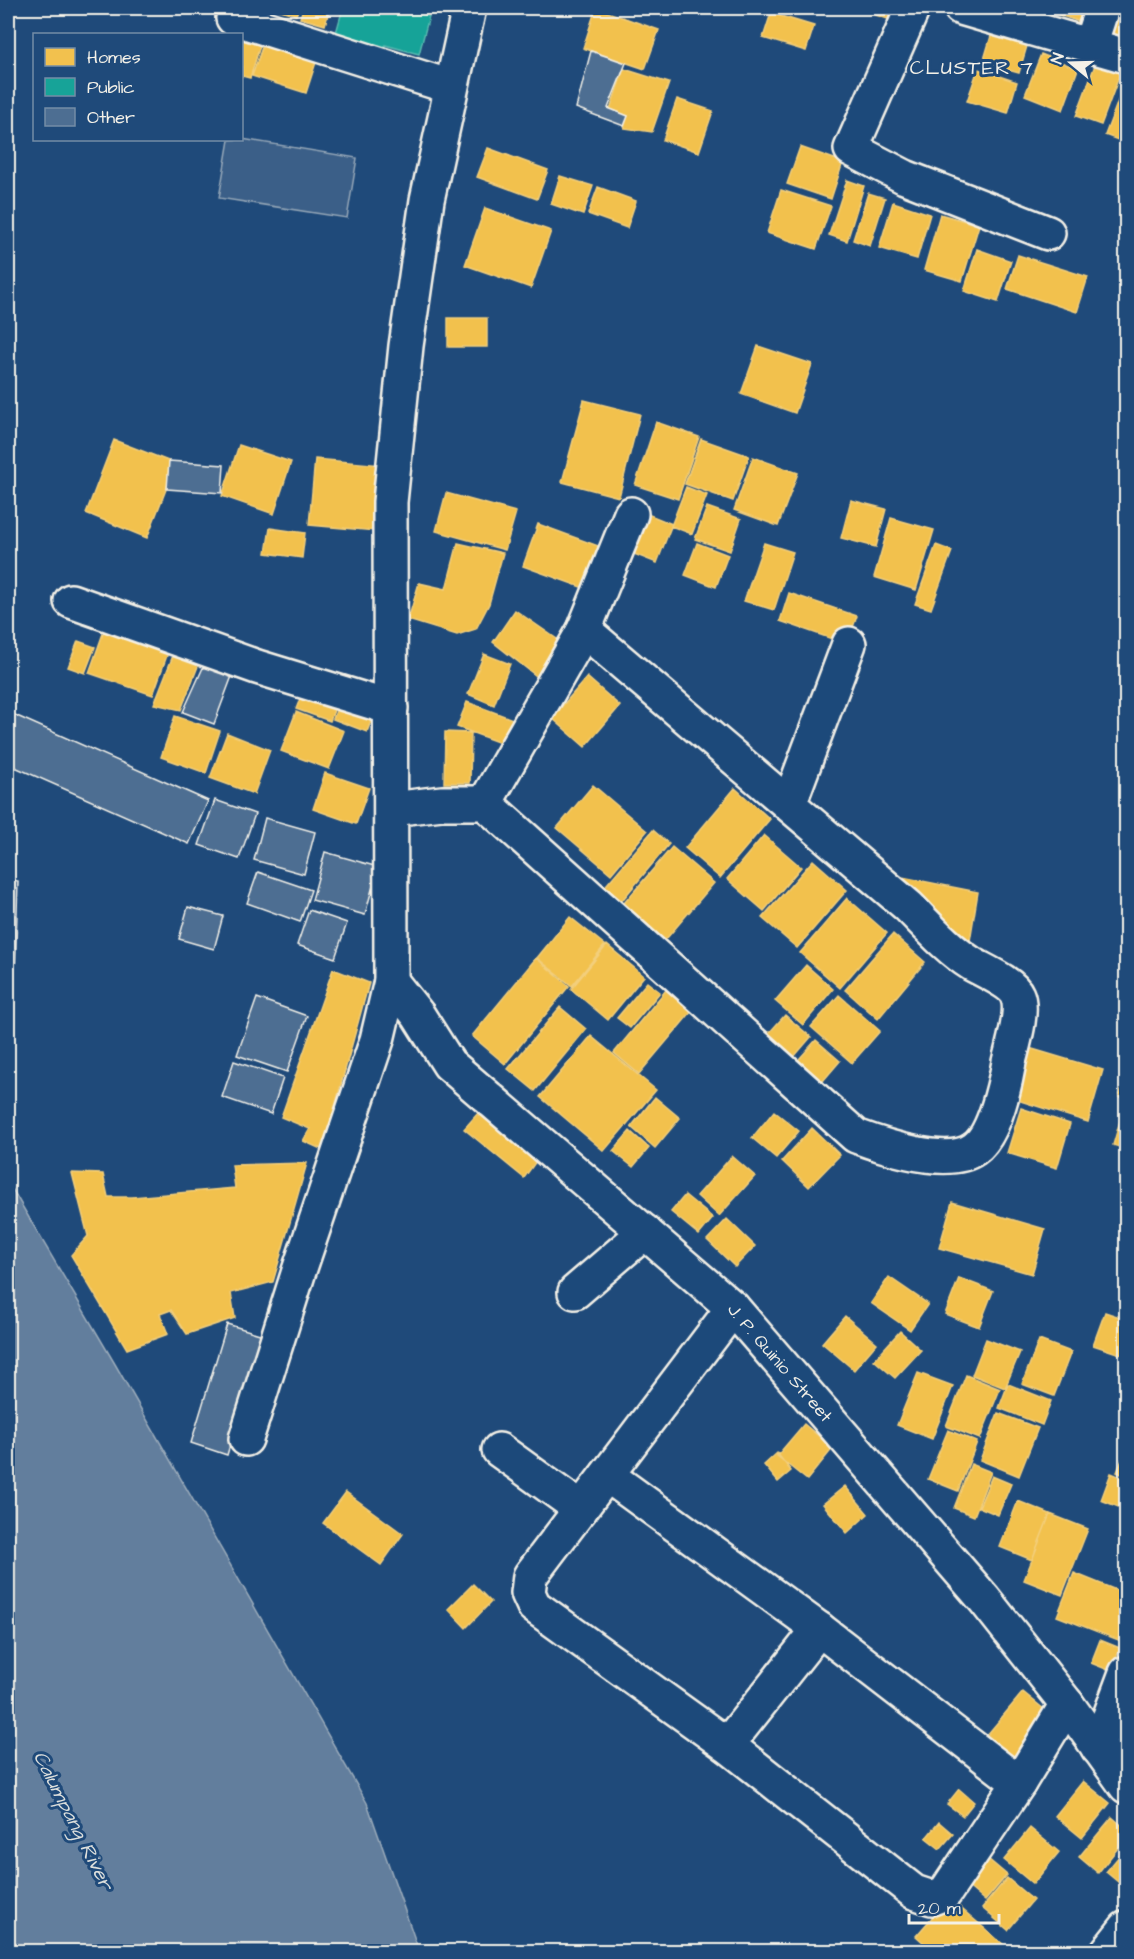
<svg xmlns="http://www.w3.org/2000/svg" width="1134" height="1959" font-family="'Architects Daughter',sans-serif">
<style>
.green{fill:#3a5f88;stroke:#97a8b8;stroke-width:1.5}
.water{fill:#627e9d;stroke:#9cacbb;stroke-width:1.5}
.homes{fill:#f2c14e;stroke:#f3cf7c;stroke-width:1.5}
.public{fill:#17a398;stroke:#59bab0;stroke-width:1.5}
.building{fill:#4d6e92;stroke:#f4f1e8;stroke-width:1.5}
.lines{fill:none;stroke-linecap:round;stroke-linejoin:round}
.minor-casing{stroke:#f4f1e8;stroke-width:38}
.minor{stroke:#1f4a7a;stroke-width:33}
.labels{text-anchor:middle;stroke-width:6;stroke-linejoin:round;paint-order:stroke}
.street-label{font-size:18px;fill:#f4f1e8;stroke:#1f4a7a}
.neighbourhood-label{font-size:20px;letter-spacing:1.5px;fill:#f4f1e8;stroke:#1f4a7a}
.water-label{font-size:20px;font-style:italic;fill:#dee0dd;stroke:#1f4a7a}
</style>
<rect width="100%" height="100%" fill="#1f4a7a"/>
<filter id="ink" filterUnits="userSpaceOnUse"><feTurbulence type="fractalNoise" baseFrequency=".0167" numOctaves="2"/><feDisplacementMap in="SourceGraphic" scale="12" xChannelSelector="R" yChannelSelector="G"/><feConvolveMatrix kernelMatrix="1 2 1 2 8 2 1 2 1" color-interpolation-filters="sRGB"/></filter>
<g filter="url(#ink)">
<path class="green" d="M242 139 357 158 347 218 219 198 229 140Z"/>
<path class="water" d="M8 1182 115 1364 367 1803 419 1951H8Z"/>
<path class="homes" d="M275 8H299L296 15Z
M303 8H330L325 25 300 18Z
M596 8 659 30 645 69 583 48Z
M865 8H892L888 19 864 11Z
M1039 8H1085L1080 22Z
M1117 8H1126V42L1108 36Z
M771 13 814 26 806 51 763 38Z
M242 34 263 36 250 78 242 76Z
M991 36 1027 46 1019 73 983 63Z
M265 39 318 56 306 93 252 76Z
M1041 54 1078 69 1063 110 1025 95Z
M1098 57 1123 66 1101 125 1076 116Z
M624 69 669 83 652 132 624 128 628 116 610 109Z
M978 69 1017 82 1008 113 967 101Z
M1126 80V143L1105 135Z
M677 99 713 111 699 152 663 140Z
M800 147 843 162 831 199 787 184Z
M488 148 548 170 537 199 477 177Z
M560 176 593 186 583 215 551 204Z
M847 180 864 186 847 241 829 235Z
M598 187 636 201 627 228 588 214Z
M781 190 831 206 816 249 767 233Z
M868 193 885 198 870 246 853 240Z
M893 202 930 214 917 259 879 248Z
M485 208 551 231 531 288 465 265Z
M940 214 979 225 962 281 924 270Z
M977 249 1011 261 998 302 964 291Z
M1018 255 1088 277 1077 312 1007 289Z
M448 318H487V347H448Z
M758 346 812 364 795 413 741 394Z
M584 400 640 414 619 497 562 482Z
M656 422 699 437 678 499 635 485Z
M701 439 749 456 733 501 685 484Z
M114 440 176 464 147 538 86 513Z
M239 445 291 462 274 514 222 496Z
M753 457 798 473 778 526 734 510Z
M315 459 382 465 376 531 309 525Z
M686 487 707 495 692 534 671 526Z
M446 493 516 512 505 550 436 531Z
M851 500 886 509 876 547 841 538Z
M707 507 741 519 730 551 695 539Z
M635 509 672 524 657 563 619 548Z
M891 518 934 530 916 590 874 577Z
M538 524 609 550 595 592 523 566Z
M270 528 305 533 302 558 266 553Z
M458 543 503 553 489 604 476 629 457 635 408 620 419 583 446 589Z
M697 543 728 555 716 587 685 575Z
M764 543 793 552 774 610 744 601Z
M936 545 952 551 931 609 915 604Z
M789 593 857 616 847 644 780 621Z
M515 610 567 646 545 683 493 642Z
M106 625 170 647 153 695 89 673Z
M78 641 95 647 85 673 68 667Z
M176 648 200 661 181 710 154 704Z
M484 654 510 664 494 705 468 694Z
M587 677 620 706 585 747 552 718Z
M305 686 338 699 330 721 296 709Z
M340 700 374 713 367 732 333 719Z
M467 702 515 720 506 745 457 727Z
M296 712 344 731 329 769 281 751Z
M175 716 220 731 206 773 161 757Z
M445 732 471 733 470 783H444Z
M227 733 270 750 254 794 210 778Z
M325 773 369 788 356 824 313 809Z
M593 785 647 831 611 874 557 828Z
M735 788 770 819 720 878 685 848Z
M653 830 669 844 619 904 602 890Z
M764 835 801 867 764 911 727 879Z
M672 847 714 883 661 945 619 909Z
M813 860 847 890 797 948 762 918Z
M892 875 978 892 968 953Z
M847 898 887 933 840 988 800 953Z
M570 917 605 945 572 986 537 958Z
M893 934 925 962 878 1019 845 990Z
M607 945 644 976 608 1020 571 989Z
M536 958 569 986 505 1064 472 1036Z
M806 965 833 989 803 1025 775 1001Z
M333 969 369 983 323 1150 303 1141 310 1129 281 1117Z
M647 982 660 992 630 1028 617 1018Z
M666 990 692 1011 639 1074 614 1053Z
M839 995 880 1031 852 1063 811 1027Z
M560 1007 586 1029 535 1091 508 1069Z
M785 1015 811 1037 787 1065 761 1042Z
M591 1036 656 1090 604 1151 540 1097Z
M816 1040 840 1061 817 1088 792 1067Z
M1019 1045 1103 1070 1088 1122 1004 1096Z
M1126 1074V1099L1119 1097Z
M655 1097 680 1118 655 1148 631 1127Z
M1125 1104 1126 1105V1149L1113 1145Z
M1021 1108 1070 1124 1057 1168 1007 1153Z
M774 1111 799 1131 776 1158 752 1138Z
M479 1112 537 1160 524 1178 464 1129Z
M812 1128 840 1155 809 1187 782 1161Z
M630 1131 649 1148 633 1167 613 1151Z
M732 1156 755 1176 719 1216 697 1196Z
M307 1163 273 1282 231 1293 235 1318 187 1334 171 1310 160 1314 168 1334 127 1349 71 1255 88 1236 72 1173 103 1174 108 1197H132L235 1188 232 1165Z
M685 1195 713 1218 699 1235 671 1212Z
M952 1202 1045 1229 1032 1274 939 1248Z
M727 1219 755 1246 735 1267 707 1240Z
M889 1277 928 1304 910 1330 871 1303Z
M959 1278 993 1291 979 1327 945 1314Z
M1105 1312 1126 1319V1356L1093 1345Z
M845 1316 877 1343 854 1370 822 1343Z
M900 1331 921 1350 895 1378 874 1360Z
M986 1339 1020 1352 1005 1388 972 1375Z
M1039 1340 1071 1352 1054 1396 1022 1384Z
M918 1373 953 1386 932 1439 897 1425Z
M966 1375 1000 1389 980 1439 946 1426Z
M1008 1384 1051 1401 1042 1425 999 1408Z
M998 1413 1038 1428 1019 1476 980 1460Z
M804 1424 833 1448 807 1480 777 1456Z
M948 1430 977 1442 958 1491 928 1479Z
M1126 1450V1476L1117 1472Z
M777 1453 791 1471 778 1482 764 1465Z
M971 1464 991 1472 974 1516 954 1508Z
M1111 1473 1126 1479V1510L1101 1500Z
M992 1476 1011 1484 998 1515 979 1507Z
M845 1486 868 1514 847 1533 823 1504Z
M346 1492 403 1534 381 1565 323 1523Z
M1018 1501 1050 1514 1032 1560 1000 1547Z
M1050 1514 1088 1529 1062 1595 1024 1580Z
M1074 1573 1126 1594V1643L1057 1616Z
M473 1584 491 1602 466 1628 448 1609Z
M1100 1640 1120 1648 1111 1671 1091 1663Z
M1023 1692 1050 1714 1009 1764 982 1741Z
M1083 1781 1110 1803 1082 1838 1055 1816Z
M959 1789 974 1802 963 1816 947 1804Z
M1112 1817 1126 1829V1838L1098 1873 1079 1857Z
M939 1822 953 1834 940 1849 926 1838Z
M1030 1828 1059 1852 1033 1884 1004 1860Z
M1125 1849 1126 1851V1881L1123 1886 1106 1872Z
M981 1853 1007 1875 985 1901 959 1879Z
M1007 1878 1033 1900 1008 1930 982 1908Z
M949 1898 1004 1945 999 1952H934L916 1936Z"/>
<path class="public" d="M343 8H398L429 16 419 54 385 45 383 54 334 40Z"/>
<path class="building" d="M591 51 626 63 608 108 628 116 624 126 576 108Z
M169 461 224 465 222 493 167 489Z
M206 661 235 668 214 724 183 712Z
M8 712 208 801 189 844 8 764Z
M215 800 255 814 239 859 199 845Z
M265 818 315 832 304 874 254 860Z
M325 852 378 867 365 915 312 900Z
M258 872 311 890 300 922 247 903Z
M8 879 18 881 15 974 8 975Z
M188 907 223 916 214 949 179 939Z
M309 910 347 923 335 958 297 945Z
M257 998 307 1016 287 1072 237 1055Z
M234 1061 283 1078 271 1114 222 1097Z
M227 1324 263 1335 227 1455 191 1443Z"/>
<g class="lines">
<g class="minor-casing">
<g id="minor">
<path d="M913 8 851 149 905 177 1048 233"/>
<path d="M961 8 1126 56"/>
<path d="M233 18 451 87"/>
<path d="M1090 45 1102 8"/>
<path d="M71 601 257 667 391 708"/>
<path d="M485 803 584 630 631 514"/>
<path d="M789 804 849 644"/>
<path d="M392 809 442 803H485L856 1136C883 1146 948 1168 974 1149 994 1136 1005 1085 1009 1062 1013 1045 1024 1010 1017 995 1012 983 984 971 972 964 948 949 928 926 908 906L584 630"/>
<path id="s1" d="M391 981 418 1015 449 1064 733 1308 984 1599 1067 1704 1126 1786"/>
<path d="M575 1292 645 1232"/>
<path d="M733 1308 530 1576 528 1593 534 1606 727 1745 914 1892 932 1898 945 1893 1019 1783 1067 1704"/>
<path d="M246 1439 299 1271 377 1040 391 981 390 502 406 346 427 200 469 8"/>
<path d="M499 1450 581 1509"/>
<path d="M607 1475 819 1629 1019 1783"/>
<path d="M727 1745 819 1629"/>
<path d="M1098 1748 1126 1673"/>
<path d="M1107 1952 1126 1928"/>
</g>
</g>
<use href="#minor" class="minor"/>
</g>
</g>
<g class="labels">
<g class="street-label">
<text dy="6" stroke="none"><textPath href="#s1" startOffset="548">J. P. Quinio Street</textPath></text>
</g>
<g class="neighbourhood-label">
<text x="972" y="74">CLUSTER 7</text>
</g>
<g class="water-label">
<text transform="translate(74 1820) rotate(63)" y="7">Calumpang River</text>
</g>
</g>
<rect width="1134" height="1959" fill="none" stroke="#1f4a7a" stroke-width="30"/>
<rect x="15" y="15" width="1104" height="1929" fill="none" stroke="#f4f1e8" stroke-width="2" filter="url(#ink)"/>
<rect x="33" y="33" width="210" height="108" fill="#1f4a7a" stroke="#748da6" stroke-width="1.5"/>
<rect x="45" y="48" width="30" height="18" fill="#f2c14e" stroke="#748da6" stroke-width="1.5"/>
<text x="87" y="63" font-size="18" fill="#f4f1e8">Homes</text>
<rect x="45" y="78" width="30" height="18" fill="#17a398" stroke="#748da6" stroke-width="1.5"/>
<text x="87" y="93" font-size="18" fill="#f4f1e8">Public</text>
<rect x="45" y="108" width="30" height="18" fill="#4d6e92" stroke="#748da6" stroke-width="1.5"/>
<text x="87" y="123" font-size="18" fill="#f4f1e8">Other</text>
<g transform="translate(1071 63) rotate(289)" stroke="#1f4a7a" stroke-width="4.5" paint-order="stroke">
<path d="M0-4.5L10 22L0 15L-10 22Z" fill="#f4f1e8"/>
<text y="-9" font-size="16" font-weight="bold" text-anchor="middle" fill="#f4f1e8">N</text>
</g>
<path d="M909 1914v9h90v-9" fill="none" stroke="#f4f1e8" stroke-width="3"/>
<text x="918" y="1914" font-size="18" fill="#f4f1e8" stroke="#1f4a7a" stroke-width="4.5" paint-order="stroke">20 m</text>
</svg>
